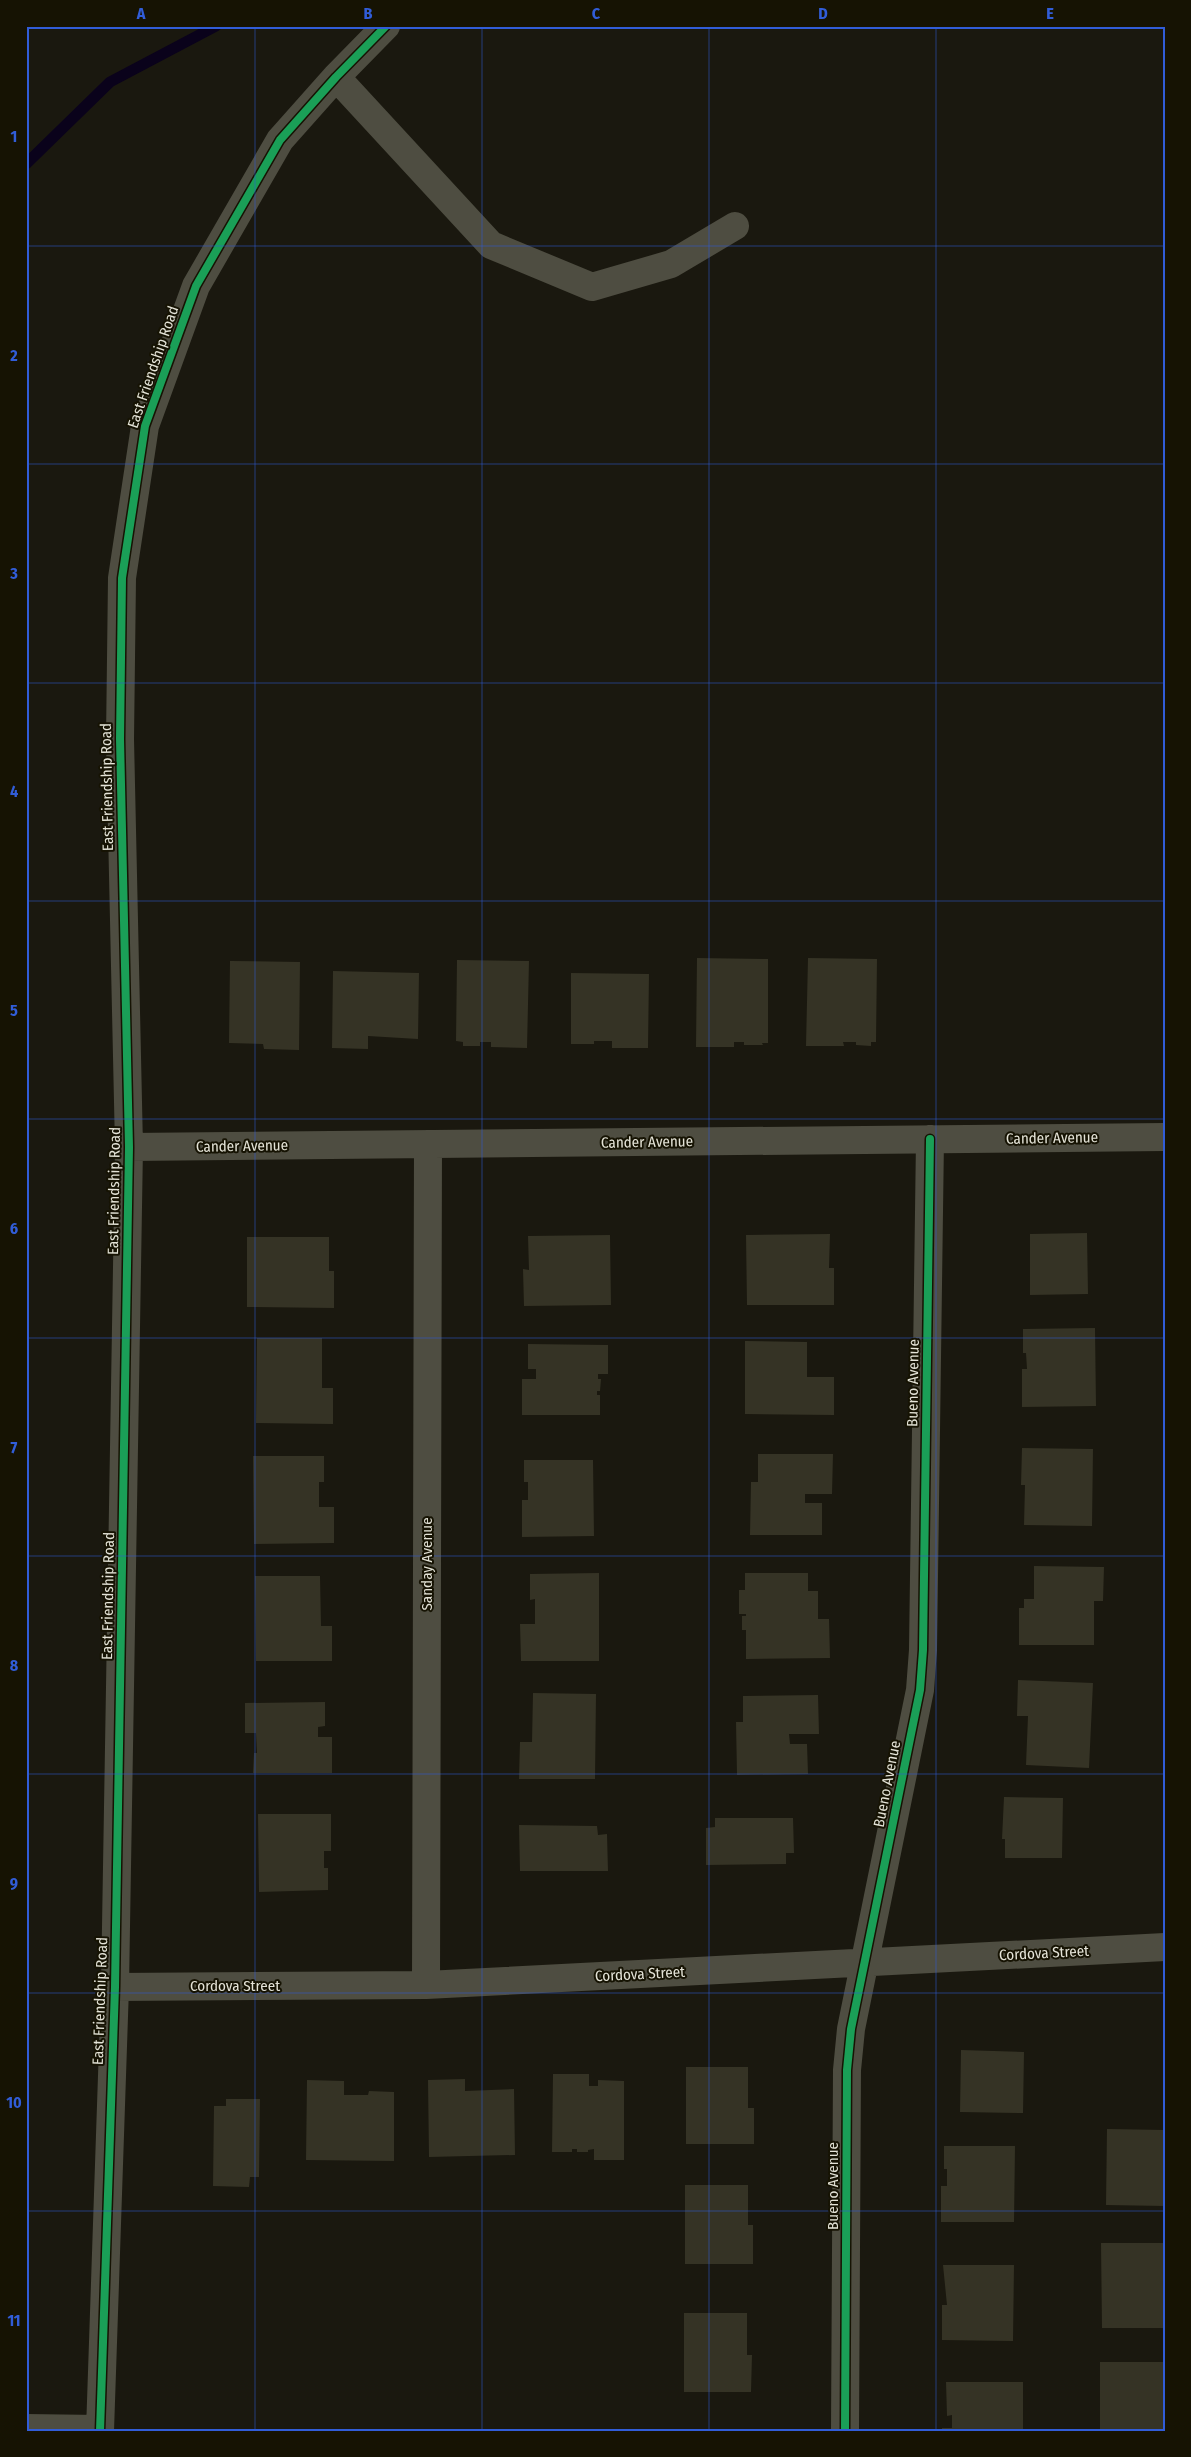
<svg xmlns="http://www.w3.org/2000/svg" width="1191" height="2457" font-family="'Fira Sans Condensed',sans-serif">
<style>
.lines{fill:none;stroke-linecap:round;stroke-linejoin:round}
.stream{stroke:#0a021b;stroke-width:11}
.building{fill:#353325}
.minor{stroke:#4e4d41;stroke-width:28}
.cycleway-casing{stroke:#161303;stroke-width:11}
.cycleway{stroke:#1a9f57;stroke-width:8}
.grid{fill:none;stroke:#315dd8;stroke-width:1;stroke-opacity:0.55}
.labels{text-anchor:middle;stroke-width:4;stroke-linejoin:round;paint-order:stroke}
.street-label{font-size:15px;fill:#e4e3d7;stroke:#161303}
.neatline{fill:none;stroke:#315dd8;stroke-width:2}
.grid-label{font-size:16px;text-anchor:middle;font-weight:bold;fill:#315dd8}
</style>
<rect width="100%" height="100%" fill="#1a180f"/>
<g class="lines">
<path class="stream" d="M26 164 110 82 216 26"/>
</g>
<path class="building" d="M697 958 768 959V1043H762L763 1045H744V1042H734V1047H696Z
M808 958 877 959 876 1042H871V1046L856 1045V1042H843L844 1046H806Z
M457 960 529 961 527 1048 491 1047V1042H480V1046H463V1042L456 1041Z
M230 961 300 962 299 1050 264 1049 263 1044 229 1043Z
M333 971 419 973 418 1039 368 1036V1049L332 1048Z
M571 973 649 974 648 1048H612V1041H594V1044H571Z
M1087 1233 1088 1294 1030 1295V1234Z
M830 1234 829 1268H834V1305H747L746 1235Z
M610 1235 611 1305 524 1306 523 1269 529 1270 528 1236Z
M247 1237H329V1271H334V1308L247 1307Z
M1095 1328 1096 1406 1022 1407V1369H1027L1026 1353H1023V1329Z
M257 1338H322V1388H333V1424L256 1423Z
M745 1341 807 1342V1377H834V1415L745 1414Z
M528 1344 608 1345V1374H598V1379H601L600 1391H597V1395H600V1415H522V1379H536V1369H528Z
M1022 1448 1093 1449 1092 1526 1024 1525 1025 1485H1021Z
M758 1454H833L832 1494H805V1503H822V1535H750L751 1482H758Z
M253 1456H324V1482H319V1507H334V1543L254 1544Z
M524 1460H593L594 1536 522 1537V1500H528V1482H524Z
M1034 1566 1104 1567 1103 1601H1094V1645H1019V1608H1024V1599H1034Z
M599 1573V1661H521L520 1624H535V1599L530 1600V1574Z
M745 1573H808V1591H818V1619H829L830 1658 746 1659V1630H742V1616H746V1614H739V1590H745Z
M255 1576H320L321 1626H332V1661H256Z
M1018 1680 1093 1683 1089 1768 1026 1765 1028 1716H1017Z
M533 1693 596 1694 595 1779H519L520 1742H532Z
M818 1695 819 1734H789L790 1744H807L808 1774 737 1775 736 1722H743V1696Z
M325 1702V1726L318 1727V1737H332V1773H253L254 1753H257L256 1733H245V1703Z
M1004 1797 1063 1798 1062 1858H1005V1839H1002Z
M258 1814H331V1851H324V1868H328V1890L259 1892Z
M715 1818H793L794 1853H786V1864L706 1865V1828L715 1827Z
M519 1825 597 1826 598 1835 607 1834 608 1871H520Z
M961 2050 1024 2052 1023 2113 960 2112Z
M686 2067H748V2108H754V2144H686Z
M553 2074H589V2086H598V2080L624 2081V2160H594V2149L588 2150V2152H577V2149H572V2152H552Z
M465 2079V2091L514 2089 515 2155 429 2157 428 2080Z
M307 2080 344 2081V2095H368L369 2091 394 2092V2161L306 2160Z
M226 2099H260L259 2177H250L249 2187 213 2186 214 2106H226Z
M1107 2129 1165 2130V2206L1106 2205Z
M944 2146H1015L1014 2222H941V2186H947V2169H944Z
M685 2185H748V2225H753V2264H685Z
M1101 2243H1165V2328H1102Z
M943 2265H1014L1013 2341 942 2340V2305H947Z
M684 2313H747V2355H752L751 2392H684Z
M1100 2362H1165L1163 2431H1100Z
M946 2382H1023V2431H942V2428H952V2415L947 2416Z"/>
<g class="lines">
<path class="minor" d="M336 77 491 245 592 287 671 264 735 226
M129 1147 1165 1137
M426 1985 428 1144
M115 1987 426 1985 1165 1947
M26 2428 100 2429
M100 2431 115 1987 129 1147 120 739 122 578 145 426 196 286 280 140 336 77 386 26
M845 2431 847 2070 851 2029 920 1690 923 1650 930 1139"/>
<g class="cycleway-casing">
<path id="cycleway" d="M100 2431 115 1987 129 1147 120 739 122 578 145 426 196 286 280 140 336 77 386 26
M845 2431 847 2070 851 2029 920 1690 923 1650 930 1139"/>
</g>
<use href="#cycleway" class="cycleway"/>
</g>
<path class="grid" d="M255 26V2431M482 26V2431M709 26V2431M936 26V2431M26 246H1165M26 464H1165M26 683H1165M26 901H1165M26 1119H1165M26 1338H1165M26 1556H1165M26 1774H1165M26 1993H1165M26 2211H1165"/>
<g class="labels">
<g class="street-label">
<text transform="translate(153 367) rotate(-71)" y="5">East Friendship Road</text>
<text transform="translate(107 787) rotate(-91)" y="5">East Friendship Road</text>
<text transform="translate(1052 1138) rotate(-1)" y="5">Cander Avenue</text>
<text transform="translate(647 1142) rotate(-1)" y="5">Cander Avenue</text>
<text transform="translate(242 1146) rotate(-1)" y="5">Cander Avenue</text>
<text transform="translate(114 1191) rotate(-89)" y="5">East Friendship Road</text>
<text transform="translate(913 1383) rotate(-89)" y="5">Bueno Avenue</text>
<text transform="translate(427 1564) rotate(-90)" y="5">Sanday Avenue</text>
<text transform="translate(108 1596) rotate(-89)" y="5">East Friendship Road</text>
<text transform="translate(887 1784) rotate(-79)" y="5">Bueno Avenue</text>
<text transform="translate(1044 1953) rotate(-3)" y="5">Cordova Street</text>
<text transform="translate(640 1974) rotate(-3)" y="5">Cordova Street</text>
<text x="235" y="1991">Cordova Street</text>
<text transform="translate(100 2001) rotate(-88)" y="5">East Friendship Road</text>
<text transform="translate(833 2186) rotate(-90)" y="5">Bueno Avenue</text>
</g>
</g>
<rect width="1191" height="2457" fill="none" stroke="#161303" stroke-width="55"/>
<rect x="28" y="28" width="1136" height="2402" class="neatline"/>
<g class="grid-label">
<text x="141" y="19">A</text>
<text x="368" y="19">B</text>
<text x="596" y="19">C</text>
<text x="823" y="19">D</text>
<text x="1050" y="19">E</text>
<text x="14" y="142">1</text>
<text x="14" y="361">2</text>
<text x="14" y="579">3</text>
<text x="14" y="797">4</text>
<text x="14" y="1016">5</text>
<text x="14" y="1234">6</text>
<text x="14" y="1453">7</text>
<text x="14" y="1671">8</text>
<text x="14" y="1889">9</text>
<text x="14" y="2108">10</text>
<text x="14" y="2326">11</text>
</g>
</svg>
